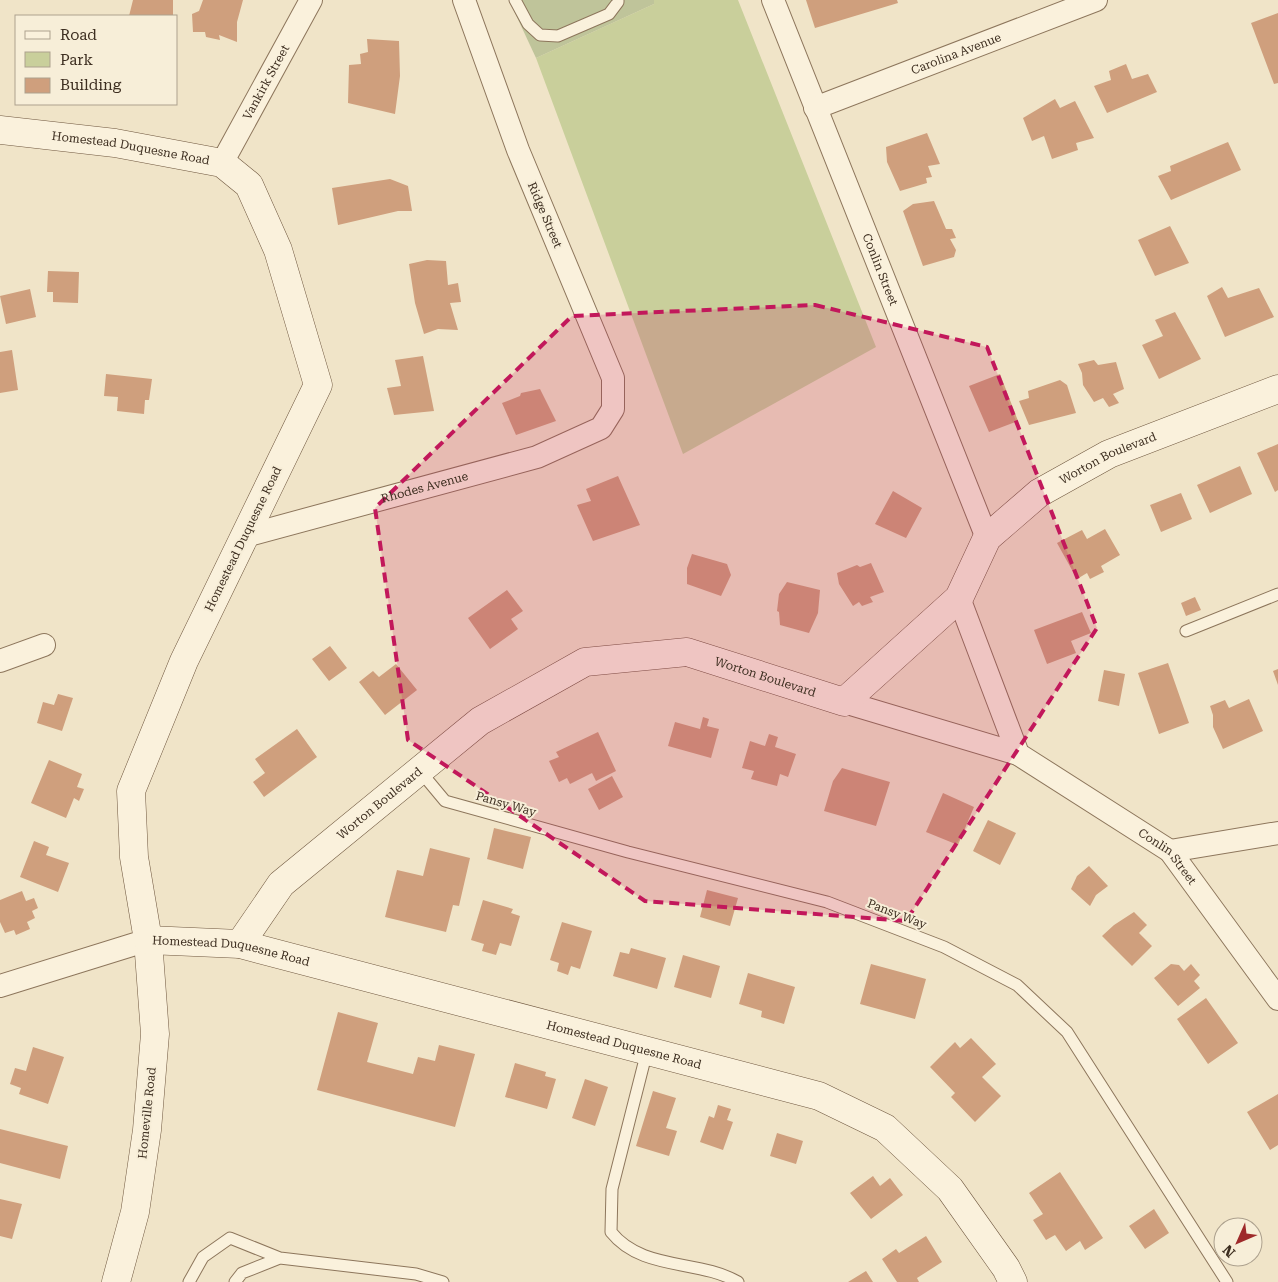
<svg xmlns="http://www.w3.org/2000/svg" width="1278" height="1282" font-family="'Roboto Serif',serif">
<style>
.green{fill:#c9cf9b}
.cemetery{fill:#bfc49a}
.building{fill:#cf9f7d}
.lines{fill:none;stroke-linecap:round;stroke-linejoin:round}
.lane-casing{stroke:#8d765c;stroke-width:13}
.street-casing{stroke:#8d765c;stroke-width:24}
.secondary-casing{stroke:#6f573f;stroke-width:29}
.lane{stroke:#faf1dc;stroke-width:11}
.street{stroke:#faf1dc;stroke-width:22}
.secondary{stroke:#faf1dc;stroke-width:28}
.marked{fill:#c2185b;fill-opacity:0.2;stroke:#c2185b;stroke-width:4;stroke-dasharray:10 6;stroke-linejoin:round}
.labels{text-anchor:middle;stroke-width:4;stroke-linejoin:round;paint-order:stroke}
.street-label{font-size:12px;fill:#3d2e20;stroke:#f7eed8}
</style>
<rect width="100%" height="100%" fill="#f0e4c8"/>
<path class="green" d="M654 0H738L876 347 683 454 536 58 654 4Z"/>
<path class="cemetery" d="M509 0H654V4L536 58Z"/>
<path class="building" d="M133 0H173V16H129Z
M203 0H243L237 22V42L219 35 220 40 206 37 205 32H193L192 14 199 11Z
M806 0H897L898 3 815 28Z
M1278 13V83L1274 84 1251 23Z
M367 39 399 41 400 76 395 114 348 103 349 65 361 64 360 54 368 52Z
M1126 64 1132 79 1148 74 1157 92 1107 113 1094 86 1111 80 1109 71Z
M1055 99 1060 108 1075 101 1094 138 1076 143 1078 150 1052 159 1044 136 1032 141 1023 118Z
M927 133 940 164 928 166 932 177 926 178 927 183 900 191 887 162 886 147Z
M1228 142 1241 170 1171 200 1158 176 1171 171 1170 166Z
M390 179 408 186 412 211H398L338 225 332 188Z
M934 201 946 229H952L956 238 950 239 956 250 954 257 923 266 903 211 913 204Z
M1170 226 1189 263 1155 276 1138 240Z
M427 260 446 261 448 285 458 283 461 302 450 303 458 330 438 329 424 334 415 303 409 264Z
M48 271 79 272 78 303 53 302V292H47Z
M1222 287 1228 298 1259 288 1274 317 1225 337 1207 296Z
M30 289 36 317 6 324 0 296Z
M1175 312 1201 359 1159 379 1142 345 1163 336 1155 320Z
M12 350 18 390 0 393V352Z
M423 356 434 411 394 415 387 388 401 386 395 360Z
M1094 360 1098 365 1116 362 1124 389 1113 394 1119 403 1109 407 1103 398 1094 402 1083 385 1082 373 1078 364Z
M106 374 152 379 149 400H145L144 414 117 411 118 397 104 396Z
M1000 374 1018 421 989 432 969 386Z
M1060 380 1067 385 1076 413 1029 425 1019 401 1029 398 1028 391Z
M540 389 556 421 516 435 502 403 520 396 521 393Z
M1278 444V490L1275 492 1257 453Z
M1240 466 1252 494 1210 513 1197 485Z
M618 476 640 525 593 541 577 505 591 501 586 489Z
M893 491 922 508 906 538 875 524Z
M1181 493 1192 519 1161 532 1150 505Z
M1105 529 1120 555 1101 566 1104 572 1090 579 1087 573 1077 579 1057 543 1082 530 1087 539Z
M692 554 727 564 731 575 721 596 687 584V568Z
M871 563 884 592 870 597 873 602 862 606 859 602 853 606 839 584 837 573 857 565 860 567Z
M787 582 820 590 818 613 809 633 780 625 779 612 777 611 779 594Z
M507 590 523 611 511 619 518 629 490 649 468 618Z
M1195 597 1201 610 1186 616 1181 603Z
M1082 612 1091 633 1071 641 1076 653 1047 664 1034 630Z
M330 646 347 668 329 681 312 659Z
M1168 663 1189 723 1159 734 1138 673Z
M396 664 417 690 385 715 359 682 373 671 379 677Z
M1278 669V685L1273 671Z
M1104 670 1125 674 1119 706 1098 701Z
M58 694 73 698 62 731 37 723 43 702 54 705Z
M1249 699 1263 731 1223 749 1213 727V715L1210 706 1225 700 1229 708Z
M703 717 709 719 707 726 719 729 711 758 668 746 675 722 700 729Z
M297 729 317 757 264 797 253 782 265 773 255 759Z
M598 732 616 771 596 781 592 773 570 784 567 778 559 782 549 761 559 757 556 752Z
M769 734 778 737 775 747 796 754 788 777 780 774 777 786 751 779 754 771 742 768 750 741 765 746Z
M49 760 82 774 77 787 84 789 79 801 74 798 66 818 31 803Z
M842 768 890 782 876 826 824 811 833 781Z
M612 776 623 797 599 810 588 789Z
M943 793 974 807 958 845 926 832Z
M988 820 1016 833 1000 865 973 851Z
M494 828 531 837 523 869 487 859Z
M34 841 49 847 46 855 69 863 58 892 20 877Z
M430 848 470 858 459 906 453 905 446 932 385 917 397 870 423 876Z
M1089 866 1108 886 1096 895 1090 906 1071 889 1077 876Z
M707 890 738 898 730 926 700 917Z
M22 891 26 901 34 898 38 908 32 911 35 918 27 922 30 929 16 935 14 930 5 933 0 922V900Z
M483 900 513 909 511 913 520 916 511 946 500 943 496 955 482 951 484 944 471 940Z
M1134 912 1147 925 1139 933 1152 946 1132 966 1102 936 1114 925Z
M562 922 592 931 580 969 571 966 568 975 557 971 559 963 550 960Z
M631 948 666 958 657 989 613 976 620 952 629 954Z
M683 955 720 966 711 998 674 987Z
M871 964 926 979 915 1019 860 1004Z
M1171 964 1179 965 1184 971 1191 964 1200 975 1194 981 1200 988 1178 1006 1154 978Z
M748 973 795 987 784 1024 761 1017 762 1011 739 1004Z
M1206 998 1238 1043 1208 1064 1177 1019Z
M338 1012 378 1023 367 1062 413 1074 418 1057 435 1061 439 1045 475 1054 455 1127 317 1090Z
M971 1038 996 1064 982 1077 1001 1096 975 1122 951 1097 955 1093 930 1067 955 1042 960 1048Z
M33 1047 64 1057 48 1104 19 1094 21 1088 10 1084 15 1068 26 1071Z
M515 1063 546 1072 545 1076 556 1079 547 1109 505 1097Z
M585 1079 608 1087 595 1126 572 1118Z
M653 1091 676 1098 666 1128 677 1131 669 1156 636 1146Z
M1278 1094V1145L1270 1150 1247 1112Z
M718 1105 731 1109 727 1120 733 1122 723 1150 700 1142 709 1116 714 1118Z
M0 1129 68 1146 60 1179 0 1163Z
M777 1133 803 1141 796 1164 770 1156Z
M1060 1172 1103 1238 1085 1250 1080 1241 1066 1251 1055 1235 1046 1240 1033 1220 1043 1214 1029 1193Z
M873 1176 880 1186 890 1178 903 1195 871 1219 850 1193Z
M0 1199 22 1204 12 1239 0 1236Z
M1154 1209 1169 1233 1145 1249 1129 1226Z
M926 1236 942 1262 917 1278 919 1282H897L882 1259 896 1249 899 1253Z
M866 1271 873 1282H848Z"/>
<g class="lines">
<g class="lane-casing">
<path id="lane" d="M515 0 528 24 540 35 558 36 609 14 618 2V0
M1186 631 1278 594
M420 771 445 801 628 852 827 902 944 947 1017 985 1067 1032 1227 1282
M647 1051 612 1189 611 1232C642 1271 698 1259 738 1282
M189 1282 203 1257 230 1238 280 1258
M235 1282 242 1273 280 1258 416 1274 443 1282"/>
</g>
<g class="street-casing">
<g id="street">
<path id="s1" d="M773 0 987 538"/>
<path id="s2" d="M815 108 1096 0"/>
<path id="s3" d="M222 163 311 0"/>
<path id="s4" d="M245 536 537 457 601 428 613 409V378L518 150 464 0"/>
<path id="s5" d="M959 598 1018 754 1170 851 1278 999"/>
<path d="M0 661 44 645"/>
<path d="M844 702 1018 754"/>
<path d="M1170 851 1278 833"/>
<path d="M0 986 148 940"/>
</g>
</g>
<g class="secondary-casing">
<g id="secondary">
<path id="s6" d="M0 130 115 143 222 163 249 185 278 250 318 385 184 661 131 791 134 857 148 940 155 1034 147 1130 135 1212 116 1282"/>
<path id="s7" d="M148 940 240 944 819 1096 885 1128 950 1189 1006 1268 1013 1282"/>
<path id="s8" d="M240 944 281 884 480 721 585 662 687 652 844 702 959 598 987 538 1039 493 1109 454 1278 389"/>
</g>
</g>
<use href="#lane" class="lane"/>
<use href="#street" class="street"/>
<use href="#secondary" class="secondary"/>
</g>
<path class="marked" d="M815 305 987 347 1097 628 906 921 645 901 408 740 375 508 572 316Z"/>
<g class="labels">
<g class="street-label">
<text dy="4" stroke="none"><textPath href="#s2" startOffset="151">Carolina Avenue</textPath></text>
<text dy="4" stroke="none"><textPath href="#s3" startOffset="92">Vankirk Street</textPath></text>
<text dy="4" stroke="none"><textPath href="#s6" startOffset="132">Homestead Duquesne Road</textPath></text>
<text transform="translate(545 215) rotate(67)" y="4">Ridge Street</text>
<text dy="4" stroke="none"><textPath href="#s1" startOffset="290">Conlin Street</textPath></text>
<text dy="4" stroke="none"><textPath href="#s8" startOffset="1085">Worton Boulevard</textPath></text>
<text dy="4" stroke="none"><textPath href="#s4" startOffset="186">Rhodes Avenue</textPath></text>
<text transform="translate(243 539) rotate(-64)" y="4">Homestead Duquesne Road</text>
<text dy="4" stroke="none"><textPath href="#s8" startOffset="635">Worton Boulevard</textPath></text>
<text dy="4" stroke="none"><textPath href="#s8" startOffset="200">Worton Boulevard</textPath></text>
<text transform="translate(506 804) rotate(16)" y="4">Pansy Way</text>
<text dy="4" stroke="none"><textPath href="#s5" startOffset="349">Conlin Street</textPath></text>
<text transform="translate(897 914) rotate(21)" y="4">Pansy Way</text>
<text dy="4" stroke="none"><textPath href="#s7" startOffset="84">Homestead Duquesne Road</textPath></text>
<text dy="4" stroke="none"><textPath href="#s7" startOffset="489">Homestead Duquesne Road</textPath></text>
<text transform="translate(147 1113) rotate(-84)" y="4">Homeville Road</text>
</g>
</g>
<rect x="15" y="15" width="162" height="90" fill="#f7eed8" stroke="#ada18e"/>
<rect x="25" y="31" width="25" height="8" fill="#faf1dc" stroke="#ada18e"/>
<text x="60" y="40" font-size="15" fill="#3d2e20">Road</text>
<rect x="25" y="52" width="25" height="15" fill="#c9cf9b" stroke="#ada18e"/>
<text x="60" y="65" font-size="15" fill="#3d2e20">Park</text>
<rect x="25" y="78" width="25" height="15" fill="#cf9f7d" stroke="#ada18e"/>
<text x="60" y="90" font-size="15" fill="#3d2e20">Building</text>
<g transform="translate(1238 1242) rotate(225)"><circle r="24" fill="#f7eed8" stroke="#ada18e"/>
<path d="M0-4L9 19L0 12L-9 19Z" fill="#9e2a2b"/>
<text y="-8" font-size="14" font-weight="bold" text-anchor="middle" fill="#3d2e20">N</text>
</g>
</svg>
